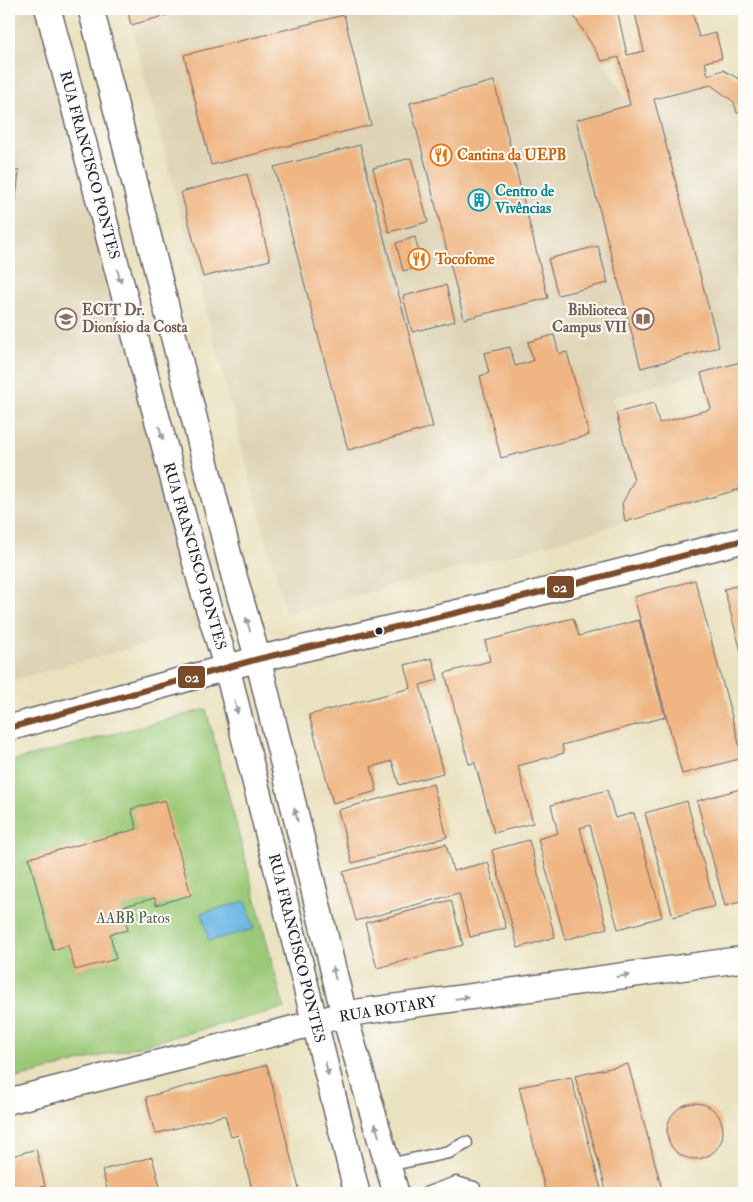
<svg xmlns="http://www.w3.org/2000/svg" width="753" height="1202" font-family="'IM FELL Double Pica',serif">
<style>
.built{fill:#ded3b5}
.green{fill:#9bc977;stroke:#5e7659}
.water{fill:#6db8e6;stroke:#486d90}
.building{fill:#efb683}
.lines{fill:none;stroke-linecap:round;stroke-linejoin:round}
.lane-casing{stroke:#686569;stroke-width:15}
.street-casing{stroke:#686569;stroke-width:28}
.lane{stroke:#fff;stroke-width:12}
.street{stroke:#fff;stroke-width:25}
.bus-1-casing{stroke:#fdfcf7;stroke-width:10}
.bus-1{stroke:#7a4b2a;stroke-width:6}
.oneway{fill:#9c9ca7}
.bus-dot{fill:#22223b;stroke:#fdfcf7;stroke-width:2}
.labels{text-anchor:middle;stroke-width:4;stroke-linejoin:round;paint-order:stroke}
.food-label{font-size:15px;font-weight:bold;fill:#c56008;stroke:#fdfcf7;text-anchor:start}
.street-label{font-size:15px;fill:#22223b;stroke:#fdfcf7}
.culture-label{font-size:15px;font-weight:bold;fill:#0d838f;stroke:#fdfcf7;text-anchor:start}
.education-label{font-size:15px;font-weight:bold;fill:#785e54;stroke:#fdfcf7;text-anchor:start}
.park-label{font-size:15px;fill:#4c5c50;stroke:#fdfcf7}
.line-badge{stroke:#fdfcf7;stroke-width:2}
.badge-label{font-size:14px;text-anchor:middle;font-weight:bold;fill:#fff}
</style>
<rect width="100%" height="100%" fill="#fdfcf7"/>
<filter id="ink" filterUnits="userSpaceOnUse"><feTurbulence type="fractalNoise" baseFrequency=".02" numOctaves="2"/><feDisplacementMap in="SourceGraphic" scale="10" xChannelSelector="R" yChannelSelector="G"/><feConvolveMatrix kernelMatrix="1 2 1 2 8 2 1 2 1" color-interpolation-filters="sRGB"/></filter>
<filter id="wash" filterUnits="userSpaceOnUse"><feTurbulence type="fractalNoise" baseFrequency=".0096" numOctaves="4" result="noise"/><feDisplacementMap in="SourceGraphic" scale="20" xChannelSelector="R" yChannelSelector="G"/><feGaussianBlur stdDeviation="1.12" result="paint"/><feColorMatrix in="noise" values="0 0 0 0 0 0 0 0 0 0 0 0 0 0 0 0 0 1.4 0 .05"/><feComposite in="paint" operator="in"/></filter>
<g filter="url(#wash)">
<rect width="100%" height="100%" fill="#eae1bf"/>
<path class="built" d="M9 9H41L205 628 9 681Z
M191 9H569L630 105 711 85 734 102 744 139V361L612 398 634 480 622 504 625 522 554 543 286 614 131 25Z"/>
<path class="green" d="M206 709 284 1008 9 1080V762Z"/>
<path class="water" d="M246 901 254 929 209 941 202 913Z"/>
<g id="blocks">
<path class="building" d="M127 9H174L175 13 131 25Z
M604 9H617L627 55 644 51 634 9H697L692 11 699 37 716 33 722 58 705 62 708 75 723 70 744 82V111L737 113 734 102 711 85 654 99 719 347 641 368 576 120 630 105 619 57 602 61 574 16Z
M344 15 371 125 211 165 184 55Z
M494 81 548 298 464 319 410 103Z
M360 145 433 427 348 450 274 167Z
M411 158 428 222 389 232 373 168Z
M9 170 19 171 10 254H9Z
M247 174 270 260 203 277 181 192Z
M415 237 422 266 403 271 396 243Z
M598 246 608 283 558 295 548 259Z
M446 285 455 321 412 332 403 296Z
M554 335 559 354 567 352 589 435 501 458 480 376 489 373 484 353 510 347 515 366 533 361 528 342Z
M744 361V488L625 522 622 504 634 480 616 413 654 403 659 423 711 409 701 373Z
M695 580 743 758 682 774 634 597Z
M744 584V662L724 589Z
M573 618 579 636 639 620 665 717 562 745 564 753 518 766 533 823 494 833 475 763 469 764 445 673 490 661 485 641Z
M432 658 438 680 420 685 443 773 399 785 392 761 371 767 377 791 333 803 309 715 411 688 405 665Z
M433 784 447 837 352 863 338 810Z
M744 788V901L725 906 697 801Z
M607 790 615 818 634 813 662 917 618 929 590 825 580 828 607 928 565 940 538 839 558 833 551 805Z
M165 800 191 895 156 905 155 898 121 907 128 930 110 934 116 959 75 970 68 945 53 950 29 858 137 829 131 809Z
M687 801 715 906 673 917 645 813Z
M529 840 555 937 518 948 492 850Z
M446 844 453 871 488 862 506 928 470 937 459 893 356 921 343 872Z
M451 900 463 945 377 968 365 923Z
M628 1064 663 1193H607L575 1076Z
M267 1065 282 1123 300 1193H253L238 1135 231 1137 225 1115 155 1134 146 1097Z
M571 1077 602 1193H546L519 1087Z
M667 1131a28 28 0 1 1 56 0a28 28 0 1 1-56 0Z
M36 1149 45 1186 36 1188 38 1193H9V1157Z
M152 1157 162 1193H108L102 1170Z"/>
</g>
</g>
<g filter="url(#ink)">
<use href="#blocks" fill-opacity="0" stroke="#686569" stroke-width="1"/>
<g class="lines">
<g class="lane-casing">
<path id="lane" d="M388 1165 449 1152 466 1143
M428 1193 456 1183 474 1188"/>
</g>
<g class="street-casing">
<path id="street" d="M48 9 202 587 227 668 357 1193
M91 9 234 576 258 659 344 1014 396 1193
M9 728 258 659 499 603 744 540
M9 1101 315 1023 344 1014 744 959"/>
</g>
<use href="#lane" class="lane"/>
<use href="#street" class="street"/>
<g class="bus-1-casing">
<path id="bus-1" d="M9 728 258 659 499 603 744 540"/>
</g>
<use href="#bus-1" class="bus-1"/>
</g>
<defs><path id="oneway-solid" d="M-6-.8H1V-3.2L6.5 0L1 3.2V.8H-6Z" transform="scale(1.25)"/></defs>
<g class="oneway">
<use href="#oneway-solid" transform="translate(119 276) rotate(75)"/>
<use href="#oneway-solid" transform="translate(161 433) rotate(75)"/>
<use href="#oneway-solid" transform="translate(248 624) rotate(-106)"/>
<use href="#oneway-solid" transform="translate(236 707) rotate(76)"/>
<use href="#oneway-solid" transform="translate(296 815) rotate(-104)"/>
<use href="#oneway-solid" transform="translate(334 973) rotate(-104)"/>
<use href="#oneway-solid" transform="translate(623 976) rotate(-8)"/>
<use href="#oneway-solid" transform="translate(462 998) rotate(-8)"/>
<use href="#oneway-solid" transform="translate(327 1069) rotate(76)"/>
<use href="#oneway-solid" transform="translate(377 1130) rotate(-106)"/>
</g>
</g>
<defs>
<g id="restaurant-ring" transform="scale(1.125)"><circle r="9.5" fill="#fdfcf7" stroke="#e8710a" stroke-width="1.5"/><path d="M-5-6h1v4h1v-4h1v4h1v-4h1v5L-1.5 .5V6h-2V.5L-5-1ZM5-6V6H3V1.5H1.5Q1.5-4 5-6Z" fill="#e8710a"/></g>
<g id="building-ring" transform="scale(1.125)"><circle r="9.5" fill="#fdfcf7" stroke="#0f9aa8" stroke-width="1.5"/><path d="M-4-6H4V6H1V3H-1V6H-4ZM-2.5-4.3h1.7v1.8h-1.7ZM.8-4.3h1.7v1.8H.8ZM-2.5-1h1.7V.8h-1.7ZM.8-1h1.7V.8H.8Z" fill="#0f9aa8"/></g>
<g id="school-ring" transform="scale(1.125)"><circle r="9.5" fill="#fdfcf7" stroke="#8d6e63" stroke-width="1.5"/><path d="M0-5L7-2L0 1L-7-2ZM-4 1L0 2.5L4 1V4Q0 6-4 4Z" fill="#8d6e63"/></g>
<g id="library-ring" transform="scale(1.125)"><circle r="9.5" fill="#fdfcf7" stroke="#8d6e63" stroke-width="1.5"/><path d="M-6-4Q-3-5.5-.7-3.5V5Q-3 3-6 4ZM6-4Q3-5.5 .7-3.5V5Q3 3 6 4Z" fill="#8d6e63"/></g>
</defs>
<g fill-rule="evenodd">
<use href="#restaurant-ring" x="441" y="155"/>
<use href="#building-ring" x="479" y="200"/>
<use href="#restaurant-ring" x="419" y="259"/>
<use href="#school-ring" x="66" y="319"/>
<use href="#library-ring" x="643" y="319"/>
</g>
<circle class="bus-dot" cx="379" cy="631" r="4.5"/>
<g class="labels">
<g class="food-label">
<text x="457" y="160">Cantina da UEPB</text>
<text x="435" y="264">Tocofome</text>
</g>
<g class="street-label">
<text transform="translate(90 165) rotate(75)" y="5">RUA FRANCISCO PONTES</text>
<text transform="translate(195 556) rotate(74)" y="5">RUA FRANCISCO PONTES</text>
<text transform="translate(297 948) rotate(76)" y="5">RUA FRANCISCO PONTES</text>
<text transform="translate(388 1009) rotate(-9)" y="5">RUA ROTARY</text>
</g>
<g class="culture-label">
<text x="495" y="196">Centro de<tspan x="495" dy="17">Vivências</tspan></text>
</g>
<g class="education-label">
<text x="82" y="315">ECIT Dr.<tspan x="82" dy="17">Dionísio da Costa</tspan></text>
<text x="627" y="315" text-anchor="end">Biblioteca<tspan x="627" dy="17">Campus VII</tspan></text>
</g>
<g class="park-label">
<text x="133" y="923">AABB Patos</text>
</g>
</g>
<g class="line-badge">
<rect x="546" y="575" width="29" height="24" rx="5" fill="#7a4b2a"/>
<rect x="177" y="665" width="29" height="24" rx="5" fill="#7a4b2a"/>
</g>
<g class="badge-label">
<text x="560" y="592">02</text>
<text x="192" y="682">02</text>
</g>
<rect width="753" height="1202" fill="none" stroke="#fdfcf7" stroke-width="30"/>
</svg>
